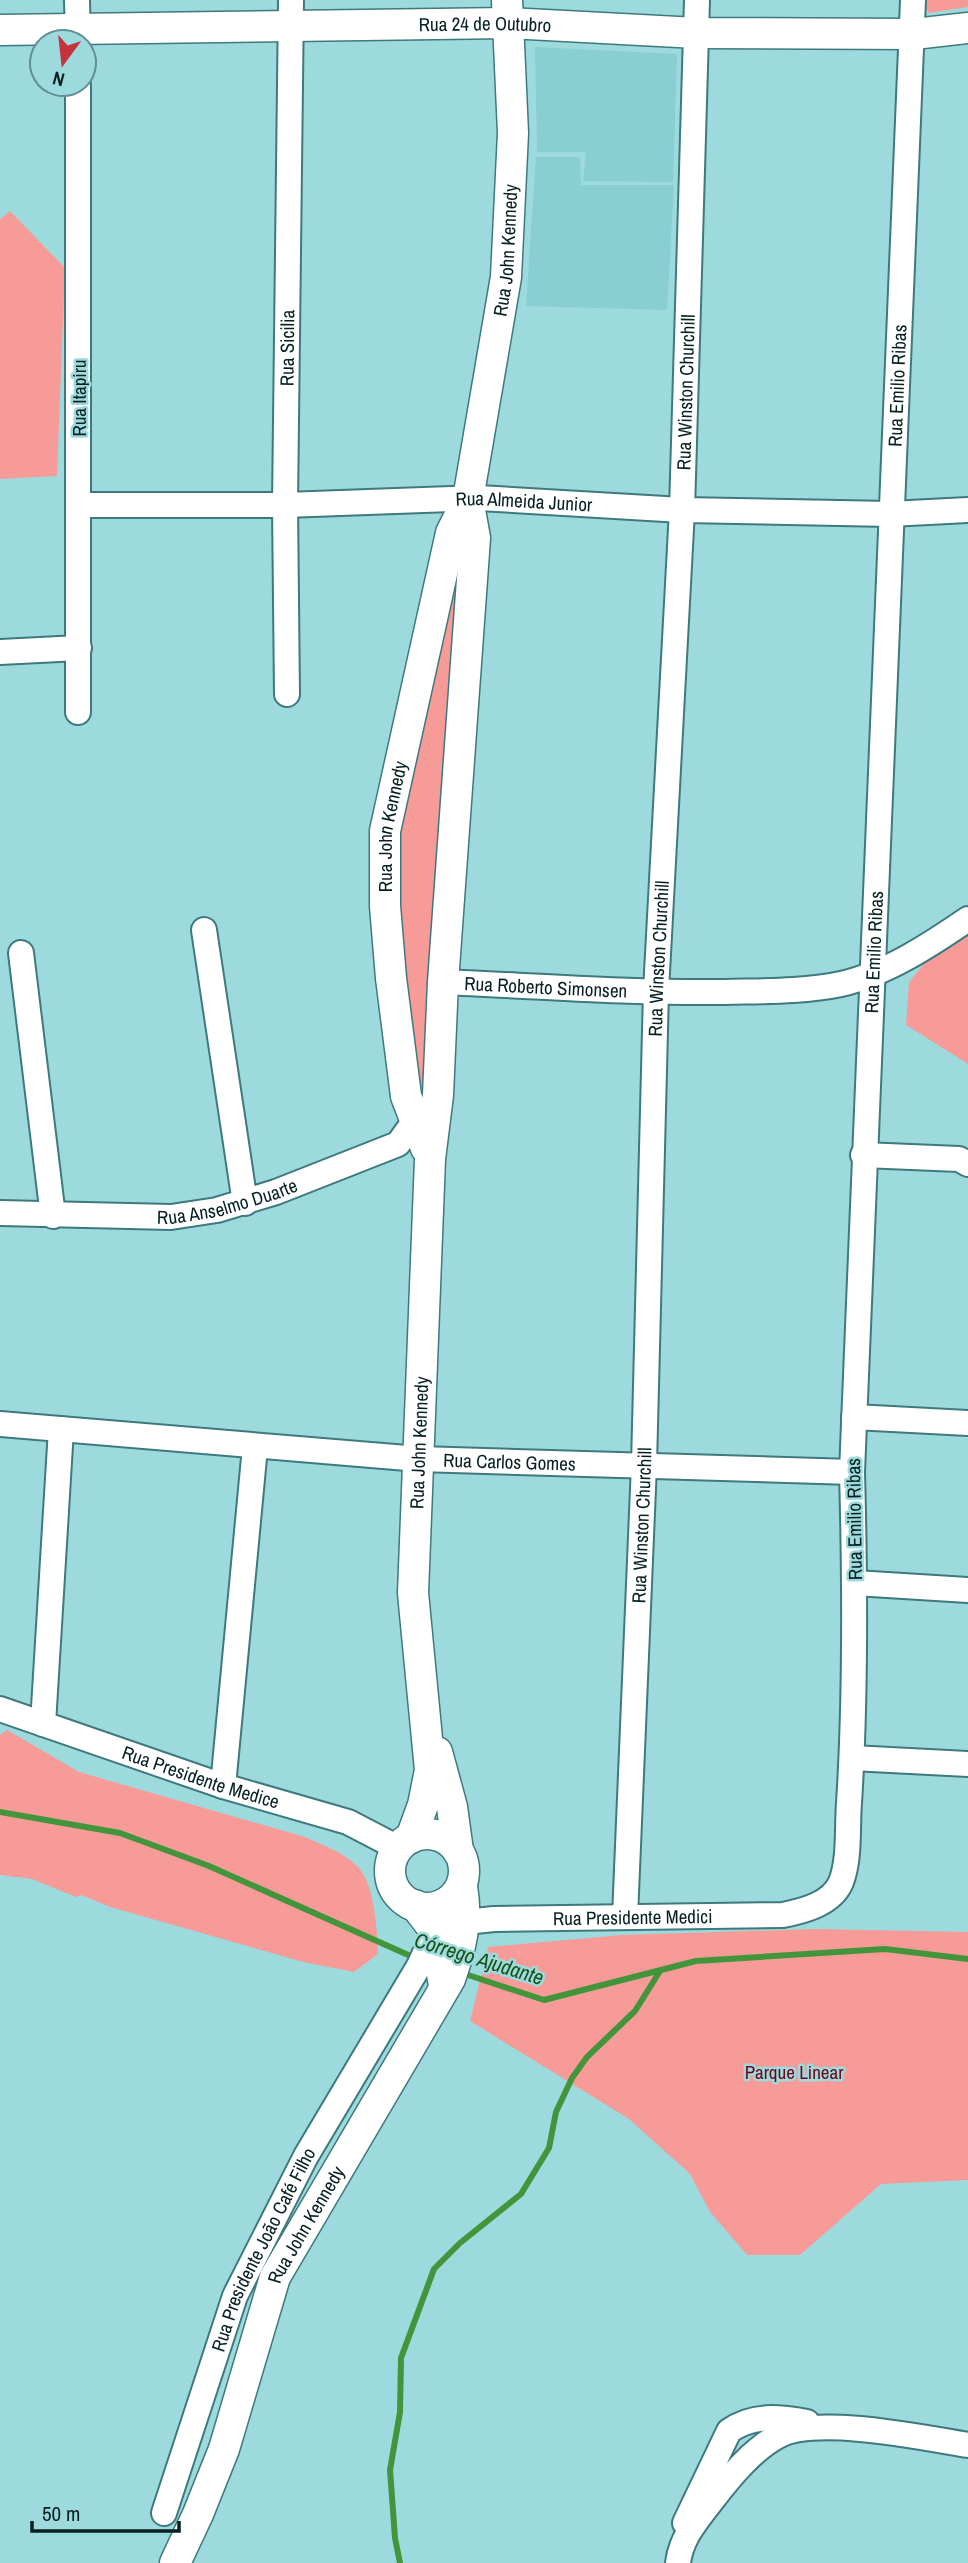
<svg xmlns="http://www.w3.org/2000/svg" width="968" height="2563" font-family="'Archivo Narrow',sans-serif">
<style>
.built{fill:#88ced3}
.green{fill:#f79b98}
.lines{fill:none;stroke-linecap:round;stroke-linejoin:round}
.stream{stroke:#43953c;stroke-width:6}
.minor-casing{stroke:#3e797d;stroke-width:28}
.tertiary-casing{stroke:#3e797d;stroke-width:33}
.minor{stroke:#fff;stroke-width:24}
.tertiary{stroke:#fff;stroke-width:30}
.labels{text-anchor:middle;stroke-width:5;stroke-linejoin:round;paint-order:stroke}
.street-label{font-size:19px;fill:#072022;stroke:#9ddade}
.park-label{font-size:19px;fill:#730014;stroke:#9ddade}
.water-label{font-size:21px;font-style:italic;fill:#195115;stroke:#9ddade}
</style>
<rect width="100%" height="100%" fill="#9ddade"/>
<path class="built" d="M535 47 677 54 673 182 583 181 586 152H537Z
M536 157H580L581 185H674L667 310 526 306Z"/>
<path class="green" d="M919 0H968V7L929 13Z
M10 211 65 268 57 476 0 479V219Z
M462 538 425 1093 421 1094 393 901V830Z
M968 934V1064L906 1025 909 982 934 952Z
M7 1730 79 1772 305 1837C322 1845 343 1852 357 1866 375 1883 377 1931 378 1954L354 1972 303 1962 110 1907 81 1895 76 1897 32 1879 0 1875V1735Z
M816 1929 968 1932V2180L881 2184 800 2255H747L710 2212 690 2174 629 2119 470 2021 488 1947 621 1935Z"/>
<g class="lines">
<path class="stream" d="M0 1812 120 1833 209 1866 415 1958
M462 1973 544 2000 696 1961 885 1949 968 1959
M400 2563 395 2538 390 2470 400 2412 401 2358 434 2269 460 2243 521 2194 549 2148 556 2112 572 2078 587 2057 635 2011 660 1971"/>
<g class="minor-casing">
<g id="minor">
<path d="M77 0 78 42"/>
<path d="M78 84V712"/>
<path id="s1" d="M80 505H285L479 498 682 510 890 514 968 510"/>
<path d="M0 652 79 648"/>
<path id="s2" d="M287 694 285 505 291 0"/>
<path d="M204 930 245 1203"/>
<path d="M21 953 53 1216"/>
<path id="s3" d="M443 982C536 986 630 993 724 992 762 991 803 992 841 984 886 974 930 945 968 919"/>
<path d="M863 1155 959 1159 968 1164"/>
<path id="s4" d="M0 1213 171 1217 217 1210 276 1192 398 1144 416 1119 429 1115"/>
<path d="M854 1417 968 1423"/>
<path id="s5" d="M0 1424 419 1459 852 1472"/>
<path d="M855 1583 968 1590"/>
<path id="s6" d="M0 1709 223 1786 348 1822 398 1848"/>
<path d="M43 1724 61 1429"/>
<path d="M852 1758 968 1764"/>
<path d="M223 1786 255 1447"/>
<path id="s7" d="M625 1917 644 1465 656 991 682 510 697 0"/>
<path id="s8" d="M164 2513 235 2296 306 2156 419 1966 435 1931 465 1922 494 1919 783 1915C803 1911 832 1904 841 1882 850 1859 847 1828 849 1803 856 1693 855 1582 852 1472L913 0"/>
<path d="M685 2523 729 2431C753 2414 779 2417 807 2422"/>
<path d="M678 2563C681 2537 698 2519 713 2499 731 2476 752 2450 778 2436 815 2415 925 2438 968 2445"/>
</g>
</g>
<g class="tertiary-casing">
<g id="tertiary">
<path id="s9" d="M0 30 508 23 697 33 914 34 968 28"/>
<path id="s10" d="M426 1148 406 1096 391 978 385 906V831L451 533 468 499 506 277 513 133 507 0"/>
<path d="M437 1752 452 1807 458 1851"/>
<circle cx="427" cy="1871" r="37"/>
<path id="s11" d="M411 1838 423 1805 430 1770 413 1593 430 1159 438 1095 443 982 475 538 468 499"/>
<path d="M415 1905 435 1931 444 1986"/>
<path id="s12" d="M175 2563 198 2514 224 2449 275 2277 450 1979C461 1948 468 1920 462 1887"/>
</g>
</g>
<use href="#minor" class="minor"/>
<use href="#tertiary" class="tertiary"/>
</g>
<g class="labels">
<g class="street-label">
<text dy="7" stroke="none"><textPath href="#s9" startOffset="485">Rua 24 de Outubro</textPath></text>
<text dy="7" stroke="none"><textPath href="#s10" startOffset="917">Rua John Kennedy</textPath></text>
<text dy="7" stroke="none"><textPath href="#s2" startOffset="346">Rua Sicilia</textPath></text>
<text dy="7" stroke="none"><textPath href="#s8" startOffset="2562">Rua Emilio Ribas</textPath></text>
<text dy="7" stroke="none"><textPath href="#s7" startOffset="1526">Rua Winston Churchill</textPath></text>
<text transform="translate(79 398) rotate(-90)" y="7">Rua Itapiru</text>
<text dy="7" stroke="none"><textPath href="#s1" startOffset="444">Rua Almeida Junior</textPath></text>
<text dy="7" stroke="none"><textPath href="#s10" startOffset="327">Rua John Kennedy</textPath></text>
<text dy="7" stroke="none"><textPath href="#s8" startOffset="1995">Rua Emilio Ribas</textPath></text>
<text dy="7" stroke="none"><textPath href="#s7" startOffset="959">Rua Winston Churchill</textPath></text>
<text dy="7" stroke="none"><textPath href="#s3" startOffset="103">Rua Roberto Simonsen</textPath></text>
<text dy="7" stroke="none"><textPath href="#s4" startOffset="229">Rua Anselmo Duarte</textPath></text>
<text dy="7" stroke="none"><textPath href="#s11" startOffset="399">Rua John Kennedy</textPath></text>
<text dy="7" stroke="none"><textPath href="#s5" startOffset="511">Rua Carlos Gomes</textPath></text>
<text transform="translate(854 1519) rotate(-91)" y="7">Rua Emilio Ribas</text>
<text dy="7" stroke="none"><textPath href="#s7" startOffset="392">Rua Winston Churchill</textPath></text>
<text dy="7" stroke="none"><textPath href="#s6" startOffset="212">Rua Presidente Medice</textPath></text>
<text dy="7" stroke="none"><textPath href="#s8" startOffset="844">Rua Presidente Medici</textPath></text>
<text dy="7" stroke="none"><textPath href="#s12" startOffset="364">Rua John Kennedy</textPath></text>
<text dy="7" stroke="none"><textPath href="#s8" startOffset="282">Rua Presidente João Café Filho</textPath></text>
</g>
<g class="park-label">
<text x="794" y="2079">Parque Linear</text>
</g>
<g class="water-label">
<text transform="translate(479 1959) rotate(17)" y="7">Córrego Ajudante</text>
</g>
</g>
<g transform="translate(63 63) rotate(195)"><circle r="33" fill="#9ddade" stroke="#619093" stroke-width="2"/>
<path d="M0-5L12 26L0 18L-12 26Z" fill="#c3343d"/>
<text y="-10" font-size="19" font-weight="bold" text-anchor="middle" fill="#072022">N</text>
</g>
<path d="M32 2521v10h147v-10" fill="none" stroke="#072022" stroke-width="3.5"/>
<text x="42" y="2521" font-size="21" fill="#072022" stroke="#9ddade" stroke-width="5" paint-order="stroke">50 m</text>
</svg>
